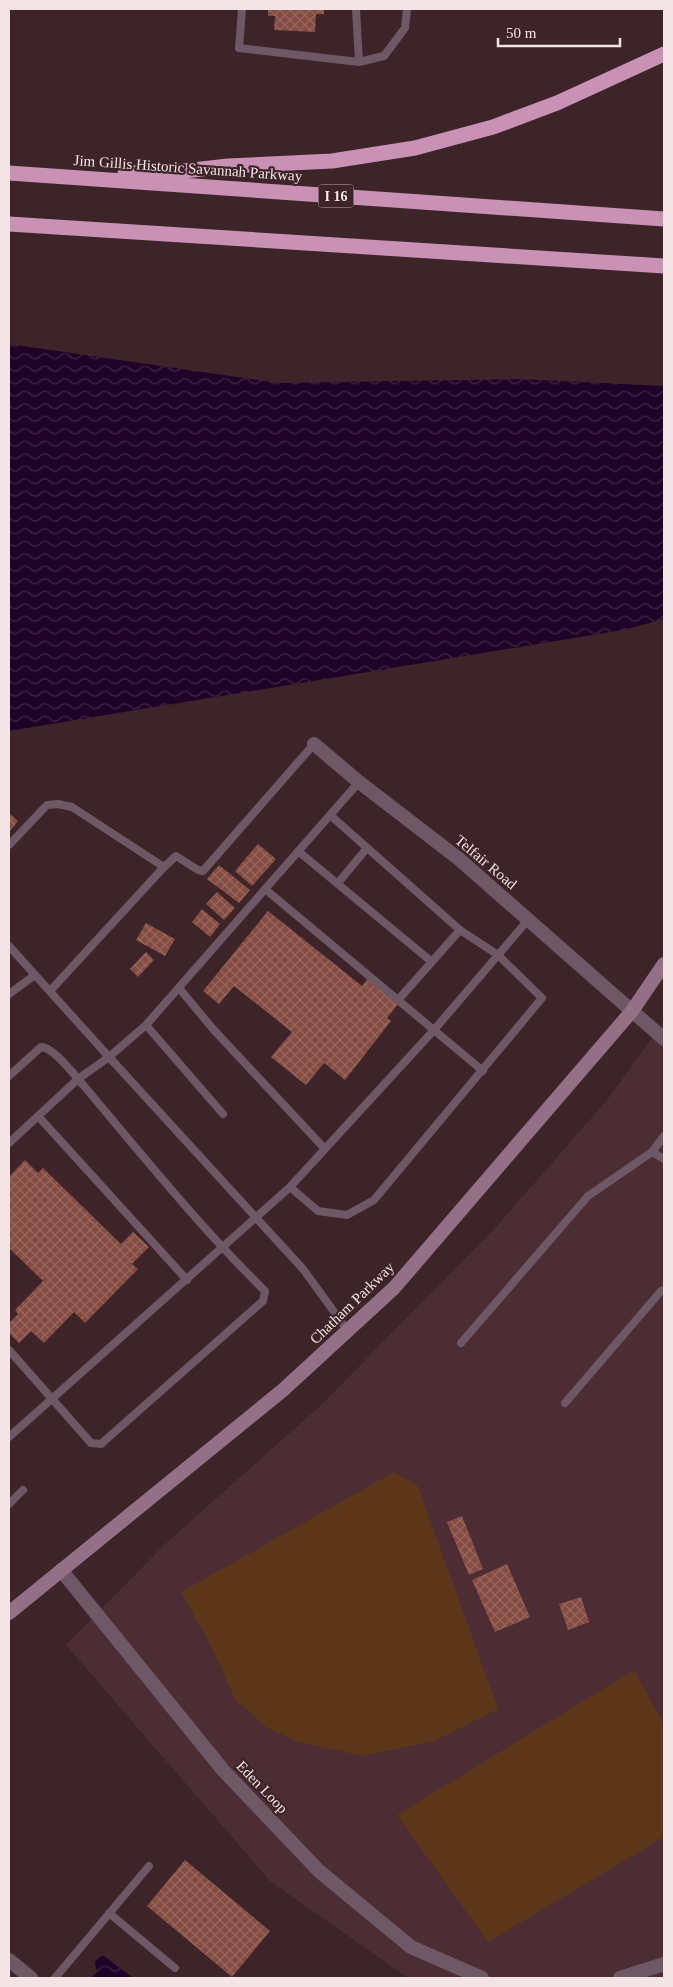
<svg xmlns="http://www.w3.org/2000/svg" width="673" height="1987" font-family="'Times New Roman',serif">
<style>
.built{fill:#4c2d34}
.park{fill:#5c3619}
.water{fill:url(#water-waves)}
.building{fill:url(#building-cross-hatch)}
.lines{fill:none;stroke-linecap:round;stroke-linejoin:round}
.service{stroke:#6e5866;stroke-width:8}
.minor{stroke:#6e5866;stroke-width:14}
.tertiary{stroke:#6e5866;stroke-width:14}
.secondary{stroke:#937086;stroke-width:14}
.motorway{stroke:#c992b5;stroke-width:15}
.labels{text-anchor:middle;stroke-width:4.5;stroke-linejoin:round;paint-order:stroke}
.shield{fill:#3d2429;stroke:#beaaad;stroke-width:1}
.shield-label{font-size:14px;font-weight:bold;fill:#f5e4e6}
.street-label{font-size:15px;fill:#f5e4e6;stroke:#3d2429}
</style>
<defs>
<pattern id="water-waves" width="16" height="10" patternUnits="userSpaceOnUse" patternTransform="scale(1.25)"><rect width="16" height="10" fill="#1e0228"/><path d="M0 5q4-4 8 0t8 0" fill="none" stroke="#3f2747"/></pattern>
<pattern id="building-cross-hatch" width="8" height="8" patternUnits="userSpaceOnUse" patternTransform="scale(1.25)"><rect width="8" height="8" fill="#854c42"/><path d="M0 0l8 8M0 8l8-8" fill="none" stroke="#97665d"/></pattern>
</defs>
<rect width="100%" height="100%" fill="#3d2429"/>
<path class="built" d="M664 1022V1978H408L270 1881 66 1645 164 1545 319 1407 497 1226 607 1100Z"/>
<path class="park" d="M394 1472 418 1486 498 1709 434 1741 363 1756 298 1742 266 1727 235 1699 209 1642 181 1592Z
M634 1670 664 1724V1837L488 1942 397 1815Z"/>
<path class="water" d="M9 344 278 383 520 379 664 386V619L623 630 9 731Z
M99 1956H104L133 1978H91L97 1972 95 1962Z"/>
<path class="building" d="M268 9H324V14H316L315 32 274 30 275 16H268Z
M9 813 18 821 9 832Z
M258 844 276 859 252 886 235 871Z
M219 865 250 890 239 903 207 879Z
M217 892 235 908 224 920 206 904Z
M202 909 220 924 210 937 192 922Z
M268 911 362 986 368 978 399 1003 387 1018 391 1021 345 1080 324 1063 306 1085 271 1057 292 1032 234 986 219 1004 203 991Z
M146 923 175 939 165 956 136 940Z
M146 952 154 960 138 977 130 969Z
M25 1160 38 1173 43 1168 121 1244 133 1232 149 1247 132 1264 138 1269 85 1323 74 1312 44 1343 31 1331 19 1343 9 1333V1323L18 1314 15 1310 43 1281 9 1248V1177Z
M462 1516 483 1569 469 1575 447 1522Z
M507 1564 530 1617 495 1632 472 1580Z
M581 1597 589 1622 568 1630 559 1604Z
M185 1860 270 1931 232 1977 147 1906Z"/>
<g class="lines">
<path class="service" d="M242 9 239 48 359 62
M356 9 359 62 384 56 405 28 407 9
M9 845 47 805 58 804 72 807 164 867 176 856 198 870 203 871 314 744
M298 851 432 962
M338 883 367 848
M265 889 483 1071
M9 946 109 1057 78 1079 9 1143
M179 988 213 1029 325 1149
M50 991 164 867
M9 994 35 975
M398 1000 460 930
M146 1025 223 1114
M9 1076 41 1047C54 1047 75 1076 84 1086 143 1156 200 1227 265 1291L263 1301 101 1444 91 1443 9 1350
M38 1116 187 1280
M652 1152 664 1159
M290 1187 318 1211 347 1215 374 1200 542 998 498 955 460 930 330 815
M348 1331 303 1269 109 1057 146 1025 359 782
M461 1343 588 1196 652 1152 664 1136
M565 1403 661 1291 664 1290
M9 1437 290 1187 434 1030 528 920
M9 1504 23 1490
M109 1913 175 1968
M55 1978 149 1866"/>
<path class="minor" d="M632 1011 664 1039
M61 1570 223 1770 319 1871 411 1947 482 1978
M9 1960 31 1978
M620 1978 664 1964"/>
<path class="tertiary" d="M314 744 359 782 459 859 632 1011"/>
<path class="secondary" d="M9 1613 283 1390 394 1288 632 1011 664 964"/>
<path class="motorway" d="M9 173 664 219
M125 173 184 171 228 166 332 161 415 148 493 127 557 103 664 54
M9 224 664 266"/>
</g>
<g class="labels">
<rect class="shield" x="318.5" y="184.5" width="35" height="23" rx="4"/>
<g class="shield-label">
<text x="336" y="201">I 16</text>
</g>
<g class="street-label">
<text transform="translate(188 168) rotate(4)" y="5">Jim Gillis Historic Savannah Parkway</text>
<text transform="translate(486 862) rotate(40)" y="5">Telfair Road</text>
<text transform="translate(352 1303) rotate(-44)" y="5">Chatham Parkway</text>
<text transform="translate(262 1787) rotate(46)" y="5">Eden Loop</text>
</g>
</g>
<rect width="673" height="1987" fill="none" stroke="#f5e4e6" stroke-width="20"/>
<path d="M498 38v8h122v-8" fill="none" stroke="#f5e4e6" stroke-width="2.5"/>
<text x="506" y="38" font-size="15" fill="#f5e4e6" stroke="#3d2429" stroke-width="4" paint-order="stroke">50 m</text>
</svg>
